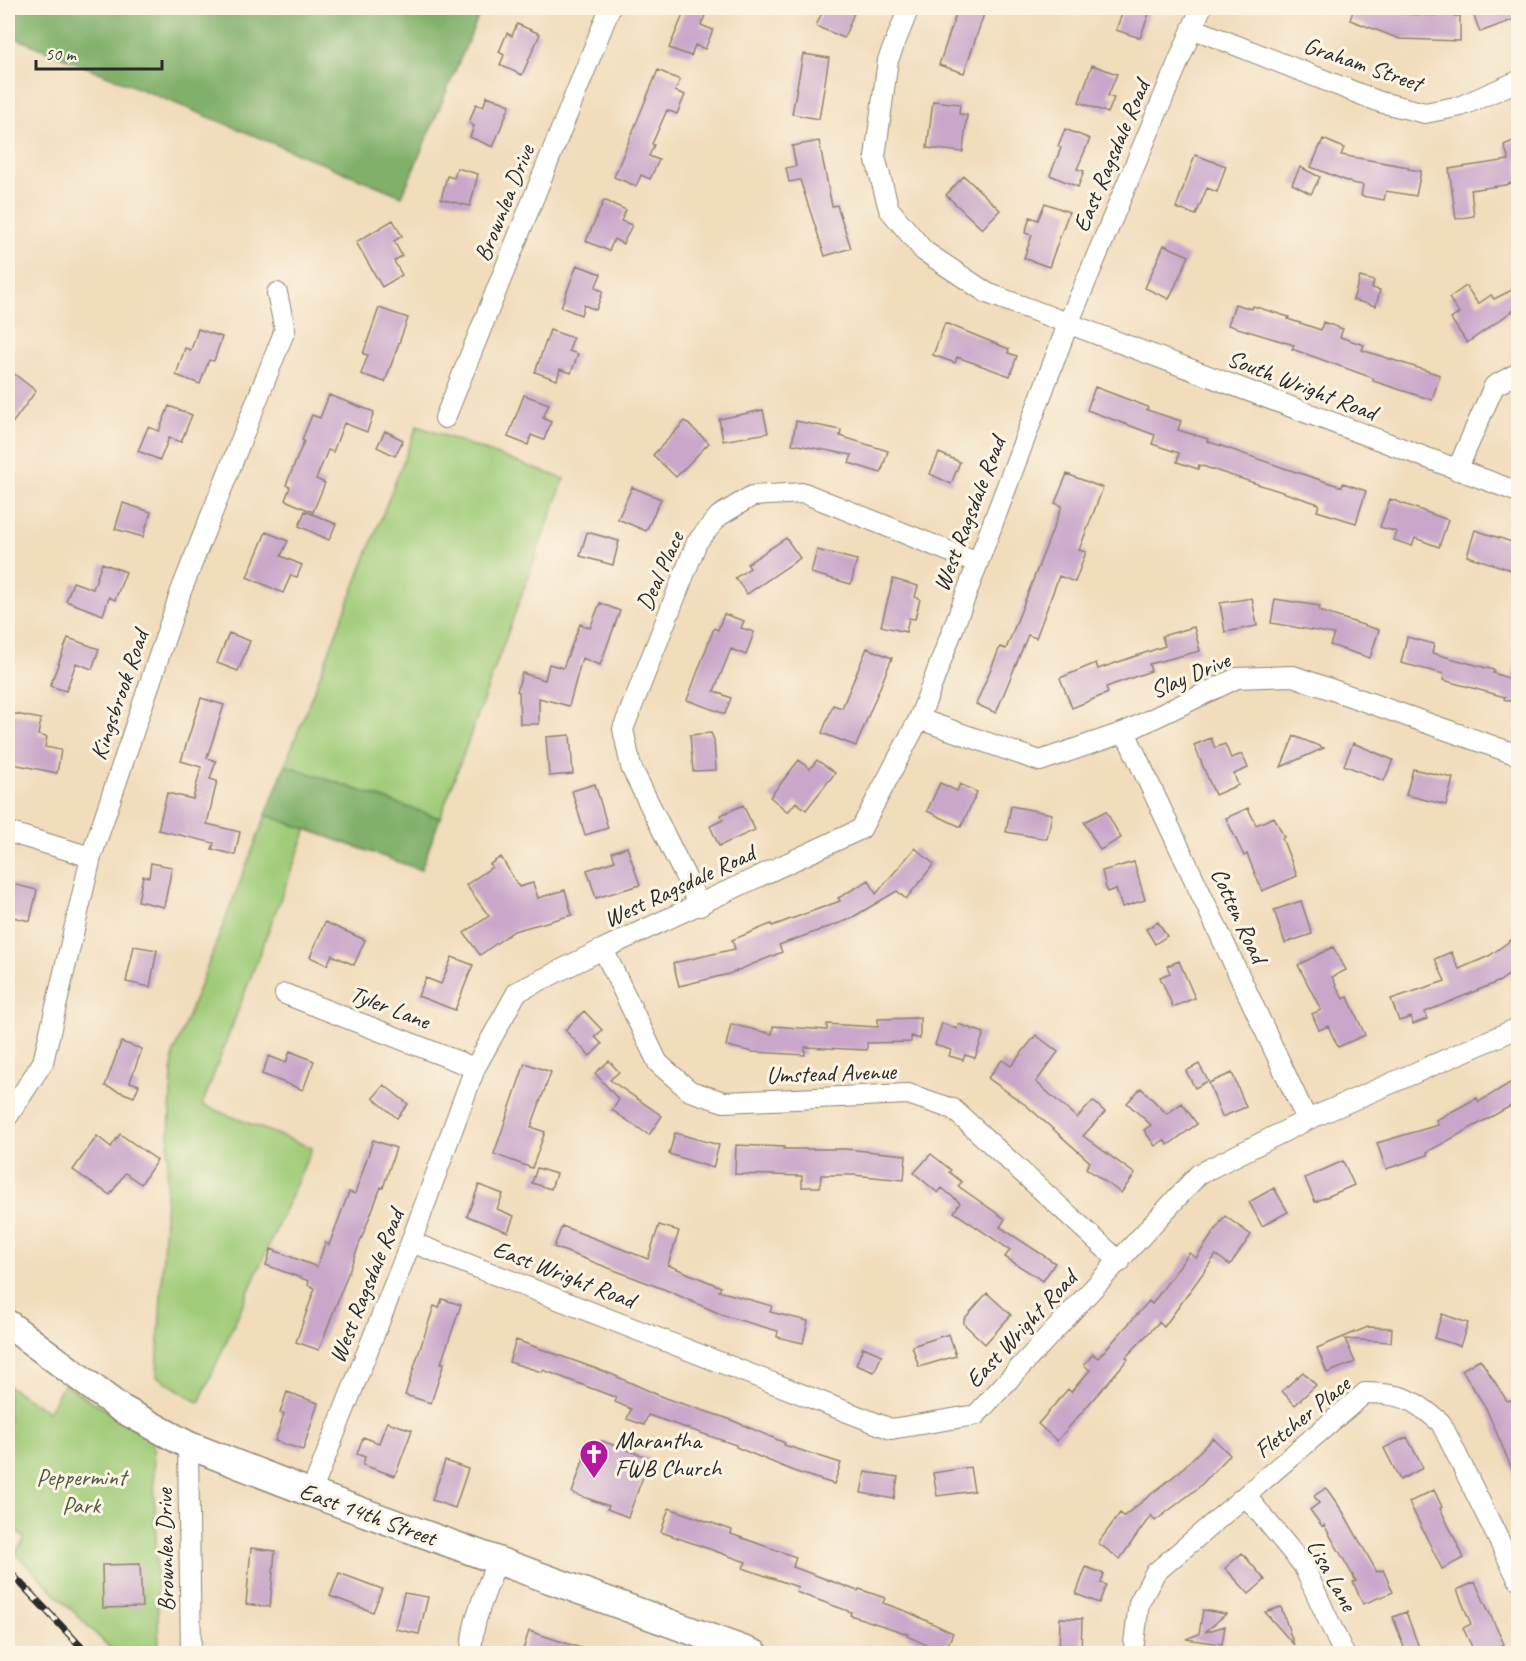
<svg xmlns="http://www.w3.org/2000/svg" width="1526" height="1661" font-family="Caveat,sans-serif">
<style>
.green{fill:#a0cc79;stroke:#667c52;stroke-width:1.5}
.forest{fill:#80b069;stroke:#566e4a;stroke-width:1.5}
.building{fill:#caa7ca}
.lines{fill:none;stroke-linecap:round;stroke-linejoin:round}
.street-casing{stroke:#8e8473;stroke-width:22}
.secondary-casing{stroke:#8e8473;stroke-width:30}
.street{stroke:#fff;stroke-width:20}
.secondary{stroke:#fff;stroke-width:27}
.rail-casing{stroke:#2b2b2b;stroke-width:7}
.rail{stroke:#fcf5e5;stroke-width:4.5;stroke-dasharray:14;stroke-linecap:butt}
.labels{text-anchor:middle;stroke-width:6;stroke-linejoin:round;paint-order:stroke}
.street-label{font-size:24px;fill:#2b2b2b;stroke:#fcf5e5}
.poi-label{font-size:24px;fill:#2b2b2b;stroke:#fcf5e5;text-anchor:start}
.park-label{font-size:24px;fill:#4e5b42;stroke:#fcf5e5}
</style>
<rect width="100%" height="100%" fill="#fcf5e5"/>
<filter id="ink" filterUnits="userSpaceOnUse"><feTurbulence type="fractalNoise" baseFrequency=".0167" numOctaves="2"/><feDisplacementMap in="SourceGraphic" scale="12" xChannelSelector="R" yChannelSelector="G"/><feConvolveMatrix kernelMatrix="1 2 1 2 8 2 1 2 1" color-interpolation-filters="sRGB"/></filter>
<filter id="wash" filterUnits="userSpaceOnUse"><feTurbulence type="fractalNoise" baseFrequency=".008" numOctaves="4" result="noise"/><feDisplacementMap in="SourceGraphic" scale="24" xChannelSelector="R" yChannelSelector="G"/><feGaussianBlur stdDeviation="1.35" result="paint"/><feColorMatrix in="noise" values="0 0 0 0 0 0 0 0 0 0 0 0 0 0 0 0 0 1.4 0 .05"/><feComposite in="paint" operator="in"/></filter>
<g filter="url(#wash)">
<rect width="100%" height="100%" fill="#f1dcbb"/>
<path class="green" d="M417 426 564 479 440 818 285 765Z
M266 815 307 829 202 1105 312 1148 199 1403 157 1376 173 1055Z
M64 1384 153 1439 159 1653H115L15 1553 25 1539 8 1520V1386L48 1412Z"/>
<path class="forest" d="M8 8H482L402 196 8 35Z
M285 765 440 818 421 870 266 815Z"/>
<g id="blocks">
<path class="building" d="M686 8H693L706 13 701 25 713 30 705 49 695 45 691 56 669 48Z
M824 8H856L844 38 816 26Z
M958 8H986L964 73 939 65Z
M1124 8H1151L1140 38 1116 30Z
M1354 8H1403L1400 14 1460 16V41L1400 39 1350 20Z
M1471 8H1518V18L1480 32Z
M517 24 540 34 522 75 500 65 504 55 499 52 507 33 512 36Z
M803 54 829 58 819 119 792 114Z
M1092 65 1117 74 1108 96 1114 98 1108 113 1079 102Z
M658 70 680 80 675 91 685 95 677 114 667 110 652 144 654 145 649 156 659 160 650 179 641 175 636 186 614 177Z
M487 96 510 105 493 147 470 137 474 126 469 123 476 104 483 107Z
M933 101 960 104 959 114 967 115 963 152 927 148Z
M1065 129 1090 139 1077 169 1084 171 1078 187 1050 175 1061 148 1058 146Z
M1323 139 1344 148 1341 155 1408 167V169L1421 171 1416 196 1386 191 1384 200 1361 196 1363 185 1352 183 1311 167Z
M1518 139V181L1505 185 1471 190 1474 216 1456 219 1449 169 1509 160 1504 145Z
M819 141 832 206 837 205 851 248 825 256 800 180 789 182 786 168 796 166 792 146Z
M1195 155 1226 166 1217 192 1207 188 1196 215 1176 208Z
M1300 167 1320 177 1311 194 1292 184Z
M457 168 478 174 470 206 441 199 447 176 454 178Z
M964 176 1000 210 982 229 946 195Z
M604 200 626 210 621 221 632 225 623 244 614 239 609 251 586 241Z
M1045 203 1069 212 1049 267 1024 258 1032 235 1025 233 1030 217 1038 220Z
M393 220 402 236 394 241 402 256 394 261 402 275 382 287 356 242Z
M1164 245 1189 256 1169 299 1145 288Z
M577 265 601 274 595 288 603 291 596 310 584 305 581 315 561 307Z
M1360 277 1374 281 1372 288 1380 290 1376 306 1353 300Z
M1466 286 1478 304 1491 295 1494 299 1518 287V307L1467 343 1451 319 1459 313 1449 298Z
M1235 304 1252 309 1253 306 1289 317 1288 319 1321 330 1323 322 1343 329 1340 337 1364 345 1362 350 1440 375 1432 400 1373 381V378L1292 349 1294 345 1228 325Z
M379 308 408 318 385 382 361 374 368 355 363 354Z
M945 323 1009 349 1008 353 1017 356 1010 376 957 357 955 363 933 355Z
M198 329 222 337 214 361 209 360 200 384 176 375 185 348 191 350Z
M550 330 573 338 569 351 578 354 571 373 560 369 557 380 535 372Z
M8 369 36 391 8 429Z
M1095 387 1148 407 1147 410 1181 421 1178 430 1208 439 1207 441 1287 469 1342 487 1343 483 1366 491 1356 523 1317 511 1319 504 1199 465 1198 469 1177 462 1179 453 1152 444 1155 435 1087 410Z
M329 395 374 412 367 432 344 423 333 452 328 450 316 479 325 483 313 512 285 500 290 487 286 485 304 441 302 440 312 415 320 418Z
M524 395 549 404 543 418 551 422 544 440 531 435 528 445 508 437Z
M169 406 192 415 181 442 169 438 160 460 138 451 148 427 159 431Z
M763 410 768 433 723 441 719 419Z
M685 421 709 443 676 477 653 455Z
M796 421 841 430 840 436 888 451 881 473 849 463 852 455 792 444Z
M385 431 403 440 395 456 377 447Z
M939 453 960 462 951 484 930 474Z
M1067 474 1103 488 1079 550 1086 552 1075 582 1059 576 1036 638 1028 635 996 713 976 704 1000 647 1006 649 1062 506 1055 503Z
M632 487 661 499 646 531 618 519Z
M1390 499 1448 520 1439 547 1415 538 1412 546 1394 540 1397 532 1380 527Z
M123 503 151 512 143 537 115 529Z
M305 511 336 524 329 540 299 526Z
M1475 530 1518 544V572L1467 556Z
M266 532 288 541 281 556 302 565 297 577 291 575 283 593 247 577Z
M587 532 619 541 613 565 580 556Z
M786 538 800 558 747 594 735 578 750 568 747 564Z
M817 550 857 560 851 584 811 573Z
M102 563 126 572 115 600 109 597 103 615 66 601 73 582 93 589Z
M893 579 918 586 915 597 920 599 915 619 909 618 906 632 881 626Z
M1252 598 1257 626 1225 632 1220 603Z
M1275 599 1320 606 1319 611 1379 630 1370 658 1330 645 1334 634 1271 623Z
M600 603 620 611 600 665 582 658 569 706 539 698V724H520L519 692 517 691 522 673 545 680 549 664 563 668 580 624 590 628Z
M724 614 744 621 741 628 754 632 746 655 731 649 714 691 731 698 725 714 687 700 714 628 718 630Z
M1194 627 1200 651 1149 664 1151 671 1106 687 1108 693 1072 708 1060 678 1096 663 1098 669 1165 646 1162 636Z
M229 633 250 641 238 671 217 663Z
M1407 637 1434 644 1432 653 1494 670 1493 673 1511 679 1517 663H1518V704L1504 699 1505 697 1443 680 1444 674 1401 663Z
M68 638 99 649 92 669 76 663 66 691 50 686Z
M867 648 892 658 856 746 822 733 833 705 842 708Z
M201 698 224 705 207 758 216 761 210 779 217 781 207 824 240 832 235 855 212 849 214 843 158 830 167 793 193 799 201 767 181 761Z
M11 713 41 719 38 735 47 737 45 747 61 750 57 773 8 763V731Z
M711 733 714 740 716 770 693 771 690 735Z
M570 735 573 774 549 776 546 737Z
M1294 736 1324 748 1281 767Z
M1211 738 1215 748 1225 744 1231 758 1242 754 1248 768 1234 774 1238 785 1215 795 1194 745Z
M1353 743 1393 760 1384 781 1344 765Z
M799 760 810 769 817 760 835 773 806 810 796 802 788 812 770 797Z
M1413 769 1453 778 1446 805 1406 795Z
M940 783 957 791 960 784 977 792 961 827 927 811Z
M595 784 608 828 585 835 572 791Z
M743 805 755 830 719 846 710 826 723 820 721 815Z
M1011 806 1052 814 1047 839 1006 832Z
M1248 808 1256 825 1274 817 1284 837 1282 838 1297 876 1262 891 1247 854 1244 856 1226 818Z
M1106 811 1121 838 1100 850 1084 822Z
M627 847 640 885 596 898 587 870 615 861 612 852Z
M915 848 934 864 906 899 897 891 848 920 779 945 782 952 729 974 679 986 673 963 735 949 732 940 771 924 772 926 840 901 838 898 869 880 876 894Z
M501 857 519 887 533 883 538 898 565 890 572 915 514 931 480 955 464 933 489 916 466 885 492 867 490 864Z
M1134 862 1145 900 1122 907 1116 889 1107 892 1102 871Z
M151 863 172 867 164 907 138 901 143 876 149 877Z
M8 883 37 890 30 921 8 916Z
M1301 901 1312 934 1285 943 1274 910Z
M325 922 365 940 354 965 332 955 327 965 310 957Z
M1158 922 1167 936 1155 944 1146 929Z
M1518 935V968L1500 981 1425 1012 1427 1019 1413 1024 1411 1017 1399 1021 1391 999 1445 981 1435 959 1451 952 1459 969 1489 956Z
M134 946 157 950 150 987 126 982Z
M1333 947 1346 970 1332 977 1343 999 1348 997 1365 1035 1338 1047 1328 1026 1319 1030 1312 1014 1321 1010 1298 965Z
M452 957 473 965 455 1010 418 996 426 978 441 984Z
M1179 961 1195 998 1173 1007 1160 977 1170 973 1167 966Z
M584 1011 602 1030 595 1037 602 1044 590 1056 565 1030Z
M920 1018V1039L911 1036V1042L867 1043V1050L805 1047V1055L753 1052 726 1046 731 1024 772 1034 773 1026 827 1030V1024L878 1027V1019Z
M942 1023 957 1029 958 1024 984 1033 975 1058 965 1055 963 1060 949 1056 951 1050 935 1045Z
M1036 1035 1058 1052 1036 1082 1077 1118 1093 1101 1105 1112 1083 1136 1135 1174 1121 1193 1086 1168 1090 1162 1027 1106 988 1078 1002 1060 1011 1066Z
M121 1042 142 1049 130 1082 139 1085 134 1097 105 1086Z
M290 1051 314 1061 303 1090 262 1074 269 1056 286 1063Z
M609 1061 619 1072 610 1080 662 1116 649 1135 612 1110 619 1100 595 1073Z
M525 1063 551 1072 531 1127 545 1132 532 1168 494 1154Z
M1199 1064 1208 1081 1195 1088 1186 1071Z
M1232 1073 1246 1107 1222 1117 1209 1083Z
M1518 1078V1102L1427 1152 1428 1155 1386 1169 1377 1143 1438 1125 1436 1120 1477 1098 1479 1102Z
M384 1085 408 1104 397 1118 373 1098Z
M1141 1088 1167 1114 1182 1103 1197 1124 1168 1145 1164 1140 1155 1146 1144 1130 1151 1125 1127 1103Z
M675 1133 719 1145 713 1168 669 1154Z
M120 1134 157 1160 141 1184 125 1173 110 1195 73 1170 97 1136 111 1147Z
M373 1140 396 1148 383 1188 381 1187 319 1350 296 1342 315 1288 308 1285 309 1281 266 1265 271 1249 317 1267 325 1243 329 1245 349 1192 355 1194Z
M736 1145 784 1147 783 1149H845L906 1155 904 1180 853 1175H821L820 1187H802V1176L735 1174Z
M931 1154 951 1170 949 1172 962 1182 958 1186 1005 1219 1000 1227 1055 1263 1043 1281 1005 1257 1010 1250 954 1212 960 1203 942 1188 938 1193 914 1173Z
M1343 1161 1354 1185 1315 1202 1305 1178Z
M537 1168 556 1174 551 1189 532 1183Z
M479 1185 503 1194 497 1209 514 1216 508 1232 467 1216Z
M1274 1188 1288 1212 1262 1226 1249 1202Z
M1225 1216 1251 1235 1230 1265 1216 1255 1164 1327 1159 1322 1126 1357 1128 1359 1057 1441 1038 1424 1068 1389 1071 1392 1090 1370 1084 1365 1093 1354 1098 1358 1149 1301 1152 1304 1189 1253 1196 1258Z
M659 1225 679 1231 668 1265 721 1287 719 1291 772 1306 770 1312 808 1321 803 1343 777 1337 778 1331 725 1316 666 1290 554 1247 562 1226 648 1259Z
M987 1293 1011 1315 985 1344 964 1324V1319Z
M442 1299 461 1305 441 1363H444L431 1403 405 1395 434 1306 439 1308Z
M1442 1314 1468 1323 1460 1346 1434 1338Z
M1368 1327 1392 1328 1391 1342 1345 1339 1355 1362 1327 1373 1317 1348Z
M949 1334 956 1356 919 1367 912 1346Z
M516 1340 611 1374 665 1398 729 1419 785 1443 784 1445 841 1463 834 1484 796 1472 736 1447V1445L648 1415 644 1425 627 1419 631 1409 615 1402 617 1398 543 1370 542 1372 509 1362Z
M863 1347 882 1355 874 1372 856 1365Z
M1480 1359 1507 1401 1511 1400 1517 1415 1512 1417 1518 1433V1483L1486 1408 1462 1370Z
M1303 1372 1316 1385 1295 1405 1282 1391Z
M287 1392 318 1403 303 1450 275 1441 284 1414 280 1413Z
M387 1422 412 1430 395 1476 363 1465 365 1457 357 1454 363 1437 379 1443Z
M1407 1437 1423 1468 1400 1480 1384 1448Z
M1213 1438 1230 1455 1198 1488 1155 1521 1151 1515 1120 1559 1098 1543 1120 1513 1124 1516 1179 1472Z
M602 1441 650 1458 628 1517 607 1509 609 1506 572 1493 586 1452 596 1455Z
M445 1461 468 1469 455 1508 432 1500Z
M970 1467 974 1491 937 1496 933 1473Z
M865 1472 898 1477 894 1499 861 1493Z
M1326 1488 1343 1512 1377 1572 1383 1570 1393 1592 1363 1604 1353 1582 1356 1581 1324 1525 1322 1526 1310 1510 1319 1503 1314 1496Z
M1434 1490 1442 1507 1440 1508 1464 1558 1442 1569 1409 1502Z
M669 1508 732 1530 731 1534 796 1557 793 1567 858 1591 859 1589 885 1598 883 1603 908 1612 953 1633 944 1653 907 1636 908 1634 850 1615 851 1612 796 1592 798 1587 743 1568 746 1562 661 1532Z
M251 1548 275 1551 270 1607 246 1604Z
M1242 1553 1265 1580 1249 1594 1225 1568Z
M140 1564 142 1607 103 1608 102 1565Z
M1086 1567 1104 1574 1101 1583 1106 1585 1099 1603 1076 1594Z
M339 1573 382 1589 373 1612 330 1596Z
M1475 1582 1504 1644 1483 1653H1475L1463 1628 1471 1624 1457 1590Z
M404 1593 428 1597 419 1634 395 1629Z
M1281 1607 1294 1645 1265 1612Z
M1203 1610 1226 1614 1205 1632 1225 1626 1222 1644 1186 1639 1199 1634Z
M1406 1612 1421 1653H1406L1393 1617Z
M1060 1618 1082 1619 1081 1653H1059Z
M529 1631 590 1651V1653H522Z"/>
</g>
</g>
<g filter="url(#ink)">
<use href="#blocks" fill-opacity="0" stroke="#8e8473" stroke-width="1.5"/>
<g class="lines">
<g class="street-casing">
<path id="street" d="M909 8 888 60 875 157 889 209 924 251 987 293 1518 492
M1192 28 1380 102 1425 113 1461 106 1518 81
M445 418 610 8
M1457 470 1494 386 1518 373
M919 719 1040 761 1125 732 1237 678 1293 676 1518 755
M1125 732 1307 1120
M8 832 91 857
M700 906 631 767 623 729 697 542 719 516 752 496 804 493 978 563
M603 949 658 1063 690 1091 724 1102 908 1094 953 1109 1120 1262
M285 994 475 1068
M8 1116 43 1062 91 857 181 591 285 330 277 293
M411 1242 891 1429 976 1415 1199 1174 1307 1120 1518 1028
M188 1445 191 1654
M311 1493 411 1242 475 1068 517 992 603 949 861 829 919 719 1068 324 1201 8
M1246 1496 1303 1565 1344 1654
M1134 1643 1139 1603 1155 1573 1365 1393C1403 1394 1412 1398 1441 1423L1518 1579
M472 1654C469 1625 488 1588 497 1560"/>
</g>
<g class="secondary-casing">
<path id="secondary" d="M8 1324 120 1408 188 1445 311 1493 755 1654"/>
</g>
<use href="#street" class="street"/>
<use href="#secondary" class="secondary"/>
<g class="rail-casing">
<path id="rail" d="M8 1570 88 1654"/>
</g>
<use href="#rail" class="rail"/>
</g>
</g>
<defs>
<g id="church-pin" transform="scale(1.5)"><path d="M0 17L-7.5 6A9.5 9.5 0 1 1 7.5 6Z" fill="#b5179e" stroke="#fcf5e5"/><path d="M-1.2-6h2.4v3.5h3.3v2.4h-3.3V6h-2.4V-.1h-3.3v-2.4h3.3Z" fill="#fff"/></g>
</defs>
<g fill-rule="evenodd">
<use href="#church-pin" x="594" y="1454"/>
</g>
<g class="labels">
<g class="street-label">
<text transform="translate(1363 64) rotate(19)" y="8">Graham Street</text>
<text transform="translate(1111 156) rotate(-67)" y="8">East Ragsdale Road</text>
<text transform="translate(504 203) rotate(-68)" y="8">Brownlea Drive</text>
<text transform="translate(1302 385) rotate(21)" y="8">South Wright Road</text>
<text transform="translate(969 514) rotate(-69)" y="8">West Ragsdale Road</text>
<text transform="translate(660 571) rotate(-66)" y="8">Deal Place</text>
<text transform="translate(1190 675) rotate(-23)" y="8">Slay Drive</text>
<text transform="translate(119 695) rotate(-71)" y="8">Kingsbrook Road</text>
<text transform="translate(679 886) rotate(-25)" y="8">West Ragsdale Road</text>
<text transform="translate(1239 915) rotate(65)" y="8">Cotten Road</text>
<text transform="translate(390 1007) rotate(21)" y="8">Tyler Lane</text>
<text transform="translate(831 1073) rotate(-2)" y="8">Umstead Avenue</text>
<text transform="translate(564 1274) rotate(21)" y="8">East Wright Road</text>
<text transform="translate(366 1286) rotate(-68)" y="8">West Ragsdale Road</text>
<text transform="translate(1021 1329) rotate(-47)" y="8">East Wright Road</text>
<text transform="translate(1302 1417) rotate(-39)" y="8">Fletcher Place</text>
<text transform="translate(368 1514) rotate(20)" y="8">East 14th Street</text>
<text transform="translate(165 1550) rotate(-91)" y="8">Brownlea Drive</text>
<text transform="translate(1332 1575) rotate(61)" y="8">Lisa Lane</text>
</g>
<g class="poi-label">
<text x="615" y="1448">Marantha<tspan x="615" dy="28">FWB Church</tspan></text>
</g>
<g class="park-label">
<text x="81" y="1485">Peppermint<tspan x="81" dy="28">Park</tspan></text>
</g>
</g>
<rect width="1526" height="1661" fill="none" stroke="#fcf5e5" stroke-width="30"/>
<path d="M36 60v9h126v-9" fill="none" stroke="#2b2b2b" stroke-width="3"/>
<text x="45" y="60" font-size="18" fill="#2b2b2b" stroke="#fcf5e5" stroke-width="4.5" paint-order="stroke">50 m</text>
</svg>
